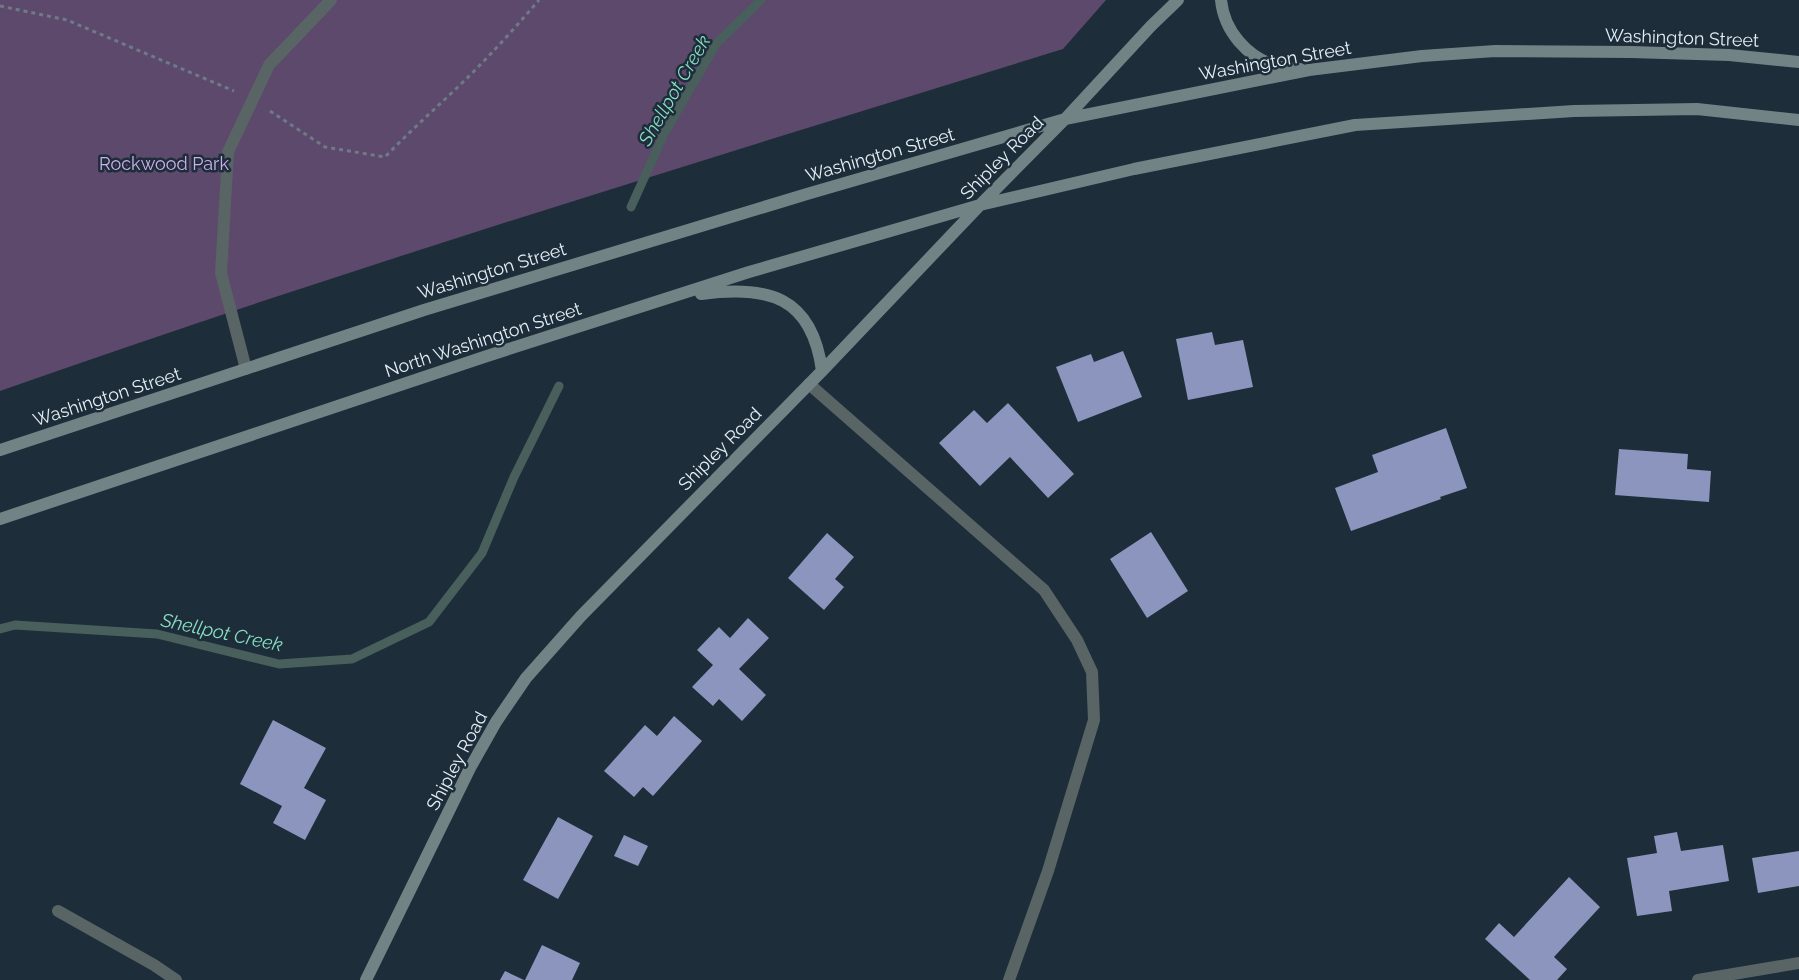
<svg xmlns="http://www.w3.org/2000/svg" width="1799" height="980" font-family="Raleway,sans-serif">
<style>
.green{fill:#5c496c}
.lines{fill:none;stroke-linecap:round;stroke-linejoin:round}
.stream{stroke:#485f5c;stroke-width:9}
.building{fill:#8b95be}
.path{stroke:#6e7b86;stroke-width:3;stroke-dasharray:4 4;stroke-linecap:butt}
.lane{stroke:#596465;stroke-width:12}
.street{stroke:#596465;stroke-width:12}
.secondary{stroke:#728386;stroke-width:12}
.labels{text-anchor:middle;stroke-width:5;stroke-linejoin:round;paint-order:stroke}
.street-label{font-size:18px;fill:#e4eef6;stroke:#1d2d39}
.park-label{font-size:18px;fill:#ceaeed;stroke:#1d2d39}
.water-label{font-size:19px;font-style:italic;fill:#87dec3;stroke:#1d2d39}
</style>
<rect width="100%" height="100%" fill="#1d2d39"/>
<path class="green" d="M0 0H1106L1063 49C708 159 351 267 0 391Z"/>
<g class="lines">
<path class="stream" d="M631 207 664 134 716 44 761 0
M0 629 15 625 157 634 279 664 352 659 429 622 482 553 514 477 559 386"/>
</g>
<path class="building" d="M1212 332 1215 345 1243 340 1253 387 1188 400 1176 339Z
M1123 351 1142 397 1078 422 1056 367 1091 354 1094 362Z
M1008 403 1074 474 1048 498 1010 457 980 486 939 443 974 410 987 423Z
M1446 428 1467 488 1440 497 1441 499 1351 531 1335 488 1378 472 1372 455Z
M1619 449 1688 454 1687 469 1711 471 1709 502 1615 495Z
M1151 532 1188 591 1147 618 1110 559Z
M827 533 854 557 835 579 844 587 824 610 788 578Z
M748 618 769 638 739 669 766 695 742 721 719 699 713 706 692 687 713 665 697 650 719 627 730 638Z
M674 716 702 741 653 796 643 787 634 797 604 771 645 725 657 736Z
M273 720 326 748 304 788 326 800 305 840 273 823 282 806 240 784Z
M558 817 593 836 558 899 523 880Z
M1677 832 1681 851 1723 845 1729 881 1669 891 1672 911 1637 916 1627 858 1657 853 1654 836Z
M624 835 648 846 638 866 614 856Z
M1799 851V886L1758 893 1752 858Z
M1569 877 1600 907 1554 957 1567 969 1557 980H1530L1485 939 1499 923 1514 937Z
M542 945 580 963 572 980H525Z
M505 971 524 980H500Z"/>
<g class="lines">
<path class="path" d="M0 6 67 20 234 91
M270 111 325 147 385 157C409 132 435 109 460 85 488 58 514 29 539 0"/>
<path class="lane" d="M246 369 221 273 228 152 269 65 331 0
M809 384 1044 590 1077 640 1092 672 1094 720 1048 871 1009 980
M58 911 154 965 176 980"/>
<path class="street" d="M1698 980 1799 963"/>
<path class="secondary" d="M1221 0C1224 31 1247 57 1276 66 1283 68 1292 68 1300 69
M701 294C768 285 812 296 822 371
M0 450 424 310 807 194 1065 119 1309 70 1422 56 1495 51 1631 52 1729 55 1799 62
M0 519 484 357 749 272 980 205 1134 169 1355 125 1574 111 1697 109 1799 120
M366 980 470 768 496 722 526 678 581 616 822 371 980 205 1065 119 1151 26 1178 0"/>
</g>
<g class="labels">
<g class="street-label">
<text transform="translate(1682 38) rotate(2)" y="6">Washington Street</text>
<text transform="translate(1275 61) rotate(-10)" y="6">Washington Street</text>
<text transform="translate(880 155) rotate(-16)" y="6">Washington Street</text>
<text transform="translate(1002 158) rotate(-45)" y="6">Shipley Road</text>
<text transform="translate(492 271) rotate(-17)" y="6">Washington Street</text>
<text transform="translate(483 340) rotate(-18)" y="6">North Washington Street</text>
<text transform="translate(107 397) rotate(-18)" y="6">Washington Street</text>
<text transform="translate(720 449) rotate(-45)" y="6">Shipley Road</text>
<text transform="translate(457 761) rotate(-62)" y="6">Shipley Road</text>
</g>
<g class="park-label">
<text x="164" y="170">Rockwood Park</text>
</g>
<g class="water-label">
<text transform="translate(674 90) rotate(-60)" y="7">Shellpot Creek</text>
<text transform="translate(222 632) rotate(12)" y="7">Shellpot Creek</text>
</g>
</g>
</svg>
